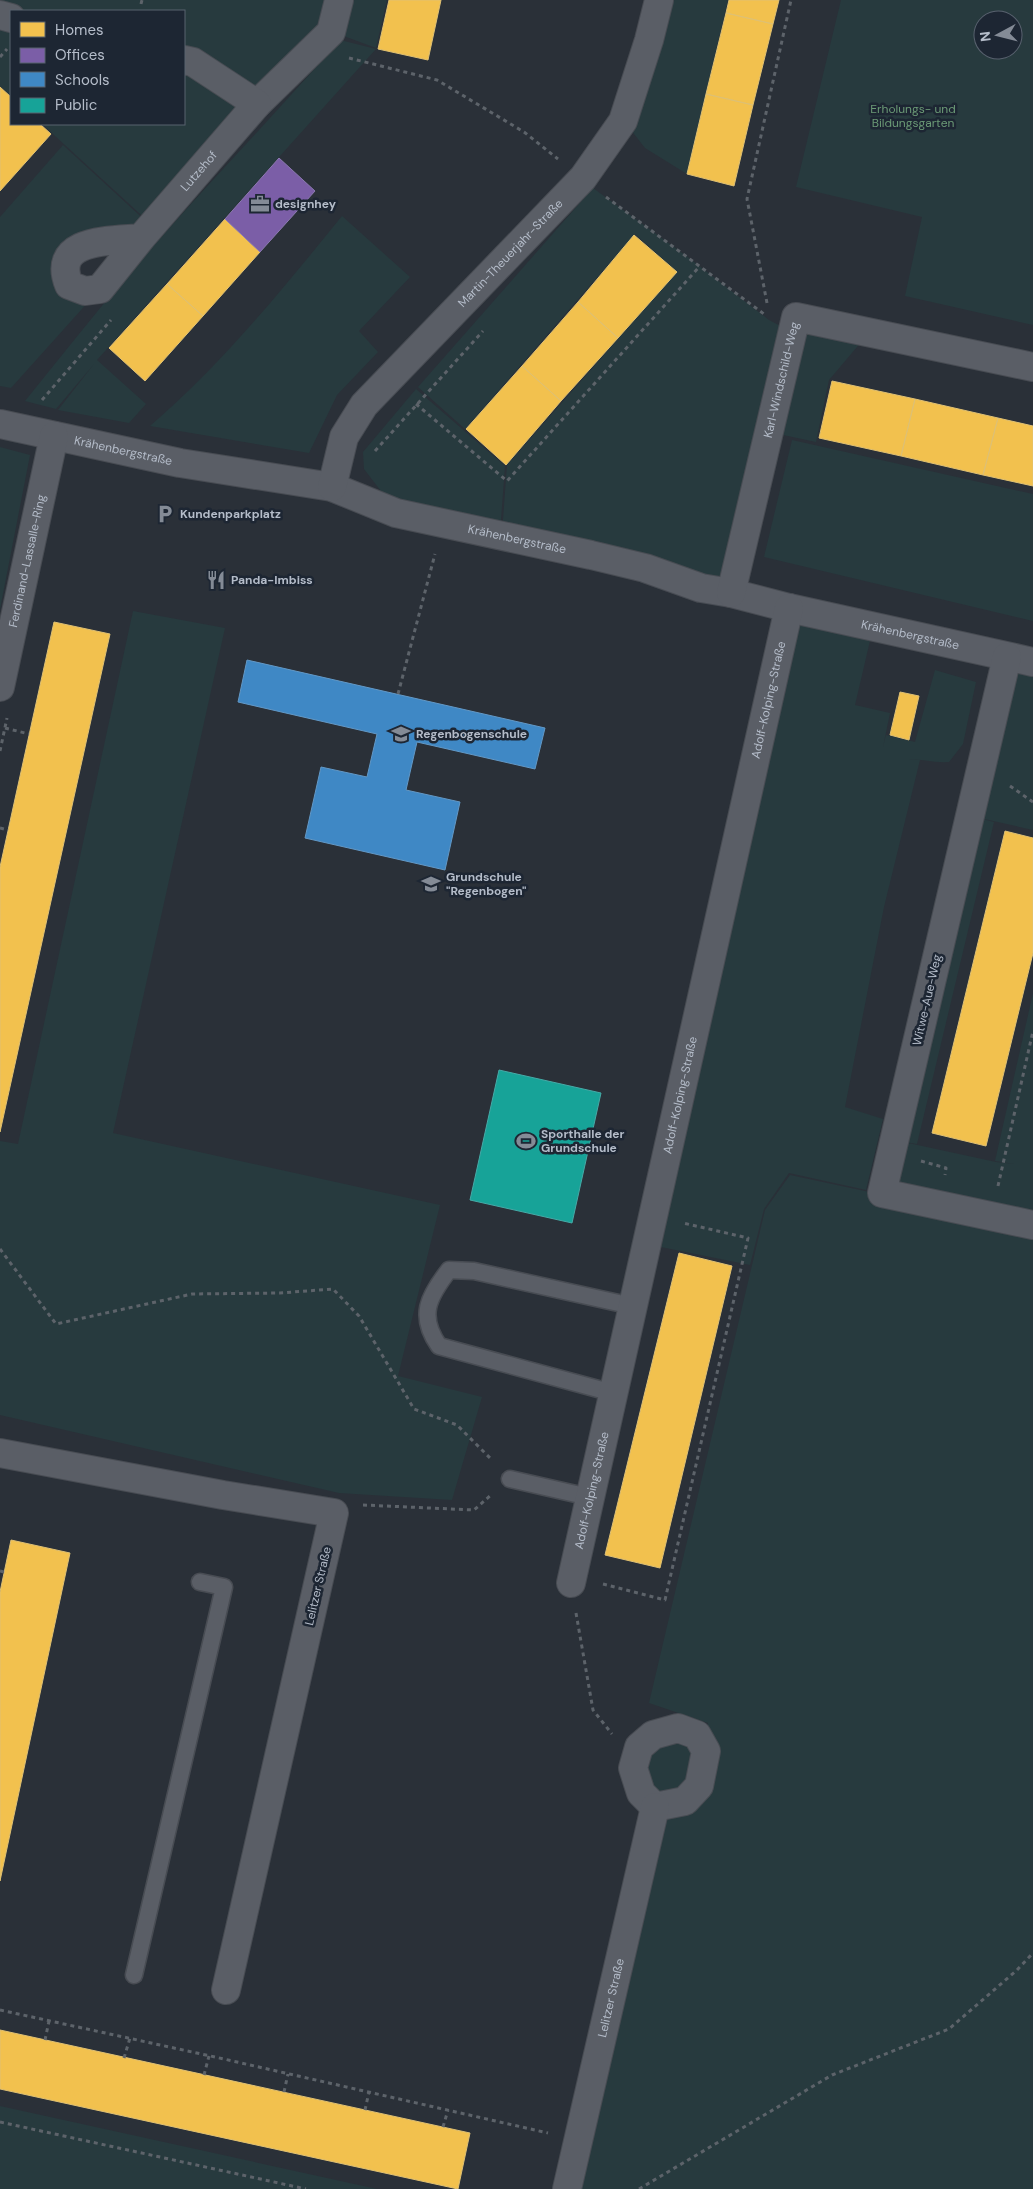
<svg xmlns="http://www.w3.org/2000/svg" width="1033" height="2189" font-family="'DM Sans',sans-serif">
<style>
.green{fill:#273a3e;fill-rule:evenodd}
.homes{fill:#f2c14e;stroke:#dfc073}
.offices{fill:#7b5ea7;stroke:#8c7ab1}
.schools{fill:#3f88c5;stroke:#6298c6}
.public{fill:#17a398;stroke:#46aaa7}
.lines{fill:none;stroke-linecap:round;stroke-linejoin:round}
.lane-casing{stroke:#484c53;stroke-width:19}
.street-casing{stroke:#484c53;stroke-width:30}
.path{stroke:#5d636a;stroke-width:3;stroke-dasharray:4 4;stroke-linecap:butt}
.lane{stroke:#5a5e66;stroke-width:16}
.street{stroke:#5a5e66;stroke-width:28}
.labels{text-anchor:middle;stroke-width:5;stroke-linejoin:round;paint-order:stroke}
.park-label{font-size:12px;fill:#6b9a76;stroke:#1d2633}
.street-label{font-size:12px;fill:#b4bcc9;stroke:#1d2633}
.poi-label{font-size:12px;font-weight:bold;fill:#b4bcc9;stroke:#1d2633;text-anchor:start}
</style>
<rect width="100%" height="100%" fill="#2a3038"/>
<path class="green" d="M0 0H337L330 32 257 103 184 59V11H11L0 15Z
M340 0H387L376 48 333 32Z
M660 0H728L687 174 645 148 624 121Z
M841 0H1033V325L905 296 922 217 796 187ZM983 20H1013V50H983Z
M0 17 11 19V96L0 86Z
M340 40 376 49 97 360 146 404 129 423 58 410 94 364 56 409 25 401C68 348 110 294 156 243 217 174 280 109 340 40Z
M184 61 256 104 151 224 42 124H184Z
M63 145 150 225 96 241 63 272 99 290 11 388 0 386V217Z
M593 188 689 258 769 320 790 331 730 591 502 533 507 465 677 272 635 234 465 429 418 387Z
M342 216 410 277 359 331 378 352 337 395 309 453 150 426C222 364 282 290 342 216Z
M796 318 868 334 829 380 816 442 769 432Z
M416 389 505 466 500 533 397 512 364 469 363 452Z
M792 440 1033 494V621L764 557Z
M0 447 30 455 0 609Z
M789 609 873 628 855 705 890 713 883 747 886 735 915 742 935 670 976 682 963 744 949 762C935 763 921 759 907 759L920 760 884 907 845 1107 883 1119 866 1190 789 1173 764 1209 750 1265 646 1244Z
M133 611 225 628 113 1133 440 1205 398 1376 482 1397 452 1500 339 1493 0 1415V1141L18 1144Z
M1008 658 1033 663V830L971 816Z
M971 816 994 822 917 1144 899 1141 996 1162 1015 1164 995 1161 1033 993V1225L882 1193Z
M790 1175 1033 1227V2189H569L657 1808 685 1801 706 1753 708 1723 649 1703 765 1210Z
M697 1736 698 1786 659 1805 639 1747Z
M0 2106 377 2189H0Z"/>
<path class="homes" d="M389 0H441L428 60 378 49Z
M729 0H779L773 24 726 13Z
M726 13 773 24 753 105 706 94Z
M0 87 11 97V124H40L51 134 0 191Z
M706 94 753 105 734 186 687 174Z
M225 219 260 252 203 316 167 284Z
M634 235 677 272 618 338 578 302Z
M167 284 203 316 145 381 109 348Z
M578 302 618 338 561 401 522 366Z
M522 366 561 401 506 465 466 429Z
M832 381 915 399 901 456 819 438Z
M915 399 998 418 983 475 901 456Z
M998 418 1033 426V486L983 475Z
M54 622 110 634 0 1132V867Z
M900 692 919 696 909 740 890 735Z
M1005 831 1033 838V953L986 1146 932 1133Z
M679 1253 732 1266 660 1568 605 1555Z
M11 1540 70 1553 0 1881V1592Z
M0 2030 470 2133 458 2189 0 2089Z"/>
<path class="offices" d="M279 158 315 191 260 252 225 219Z"/>
<path class="schools" d="M247 660 545 728 535 769 417 742 406 790 460 802 445 870 305 838 321 767 367 777 377 734 238 702Z"/>
<path class="public" d="M499 1070 601 1093 572 1223 470 1200Z"/>
<g class="lines">
<g class="lane-casing">
<path id="lane" d="M613 1393 439 1346C418 1316 428 1297 449 1270L474 1271 632 1306
M510 1479 589 1497
M134 1975 224 1587 200 1582"/>
</g>
<g class="street-casing">
<g id="street">
<path d="M0 15 11 18"/>
<path d="M257 104 331 32 339 0"/>
<path id="s1" d="M141 238C111 241 50 238 69 285L85 291 100 289 141 238 257 104 193 62 184 60"/>
<path id="s2" d="M0 424 180 463 332 487 396 513 591 555 645 568 701 588 731 593 789 608 1033 662"/>
<path id="s3" d="M332 487 344 437 364 405 583 178 623 121 649 40 659 0"/>
<path id="s4" d="M731 593 796 317 1033 367"/>
<path d="M1007 657 882 1193 1033 1225"/>
<path id="s5" d="M0 687 54 436"/>
<path d="M0 1453 223 1495 334 1513 226 1990"/>
<path id="s6" d="M571 1583 789 608"/>
<path d="M678 1728 697 1735 706 1751 699 1786 685 1801 655 1807 641 1793 633 1768 639 1747 653 1735Z"/>
<path id="s7" d="M567 2189 655 1807"/>
</g>
</g>
<path class="path" d="M141 4 142 0
M0 57 7 49
M349 58 437 80 524 132 558 159
M606 197 764 314
M767 303 747 199 791 0
M42 400 111 320
M416 404 507 481 700 266
M375 451 483 331
M398 694 435 554
M5 728 29 734
M0 751 7 718
M1010 786 1033 802
M0 828 8 830
M921 1161 946 1168 945 1175
M998 1186 1033 1031
M0 1249 56 1324 192 1294 280 1293 333 1289 359 1316 414 1409 457 1425 492 1460
M363 1505 474 1510 491 1495
M0 1571 4 1572
M603 1584 665 1600 748 1238 683 1223
M576 1613 593 1710 612 1734
M0 2010 215 2057 548 2133
M45 2040 49 2021
M124 2058 130 2038
M204 2075 209 2056
M284 2092 288 2074
M365 2110 369 2092
M0 2122 306 2189
M443 2127 448 2110
M639 2189 832 2075 949 2029 1017 1970 1033 1953"/>
<use href="#lane" class="lane"/>
<use href="#street" class="street"/>
</g>
<defs>
<g id="office-bare" transform="scale(1.5)"><path d="M-6-3h4V-5.5h4V-3h4V5H-6ZM-1-4.5V-3h2v-1.5ZM-6 0V1H6V0Z" fill="#848b96" stroke="#1d2633" stroke-width="2.5" paint-order="stroke"/></g>
<g id="parking-bare" transform="scale(1.5)"><path d="M-3.5-5.5H1a3.5 3.5 0 0 1 0 7H-1V5.5H-3.5ZM-1-3.4V-.6H.8a1.4 1.4 0 0 0 0-2.8Z" fill="#848b96" stroke="#1d2633" stroke-width="2.5" paint-order="stroke"/></g>
<g id="restaurant-bare" transform="scale(1.5)"><path d="M-5-6h1v4h1v-4h1v4h1v-4h1v5L-1.5 .5V6h-2V.5L-5-1ZM5-6V6H3V1.5H1.5Q1.5-4 5-6Z" fill="#848b96" stroke="#1d2633" stroke-width="2.5" paint-order="stroke"/></g>
<g id="school-bare" transform="scale(1.5)"><path d="M0-5L7-2L0 1L-7-2ZM-4 1L0 2.5L4 1V4Q0 6-4 4Z" fill="#848b96" stroke="#1d2633" stroke-width="2.5" paint-order="stroke"/></g>
<g id="stadium-bare" transform="scale(1.5)"><path d="M0-5a6.5 5 0 1 0 0 10a6.5 5 0 1 0 0-10ZM-3.5-1.8h7v3.6h-7Z" fill="#848b96" stroke="#1d2633" stroke-width="2.5" paint-order="stroke"/></g>
</defs>
<g fill-rule="evenodd">
<use href="#office-bare" x="260" y="204"/>
<use href="#parking-bare" x="165" y="514"/>
<use href="#restaurant-bare" x="216" y="580"/>
<use href="#school-bare" x="401" y="734"/>
<use href="#school-bare" x="431" y="884"/>
<use href="#stadium-bare" x="526" y="1141"/>
</g>
<g class="labels">
<g class="park-label">
<text x="913" y="113">Erholungs- und<tspan x="913" dy="14">Bildungsgarten</tspan></text>
</g>
<g class="street-label">
<text dy="4" stroke="none"><textPath href="#s1" startOffset="292">Lutzehof</textPath></text>
<text dy="4" stroke="none"><textPath href="#s3" startOffset="300">Martin-Theuerjahr-Straße</textPath></text>
<text dy="4" stroke="none"><textPath href="#s4" startOffset="219">Karl-Windschild-Weg</textPath></text>
<text dy="4" stroke="none"><textPath href="#s2" startOffset="126">Krähenbergstraße</textPath></text>
<text dy="4" stroke="none"><textPath href="#s2" startOffset="531">Krähenbergstraße</textPath></text>
<text dy="4" stroke="none"><textPath href="#s5" startOffset="129">Ferdinand-Lassalle-Ring</textPath></text>
<text dy="4" stroke="none"><textPath href="#s2" startOffset="936">Krähenbergstraße</textPath></text>
<text dy="4" stroke="none"><textPath href="#s6" startOffset="905">Adolf-Kolping-Straße</textPath></text>
<text transform="translate(927 1000) rotate(-77)" y="4">Witwe-Aue-Weg</text>
<text dy="4" stroke="none"><textPath href="#s6" startOffset="500">Adolf-Kolping-Straße</textPath></text>
<text dy="4" stroke="none"><textPath href="#s6" startOffset="95">Adolf-Kolping-Straße</textPath></text>
<text transform="translate(318 1586) rotate(-77)" y="4">Lelitzer Straße</text>
<text dy="4" stroke="none"><textPath href="#s7" startOffset="196">Lelitzer Straße</textPath></text>
</g>
<g class="poi-label">
<text x="275" y="208">designhey</text>
<text x="180" y="518">Kundenparkplatz</text>
<text x="231" y="584">Panda-Imbiss</text>
<text x="416" y="738">Regenbogenschule</text>
<text x="446" y="881">Grundschule<tspan x="446" dy="14">"Regenbogen"</tspan></text>
<text x="541" y="1138">Sporthalle der<tspan x="541" dy="14">Grundschule</tspan></text>
</g>
</g>
<rect x="10" y="10" width="175" height="115" fill="#1d2633" stroke="#59626f"/>
<rect x="20" y="22" width="25" height="15" fill="#f2c14e" stroke="#59626f"/>
<text x="55" y="35" font-size="15" fill="#b4bcc9">Homes</text>
<rect x="20" y="48" width="25" height="15" fill="#7b5ea7" stroke="#59626f"/>
<text x="55" y="60" font-size="15" fill="#b4bcc9">Offices</text>
<rect x="20" y="72" width="25" height="15" fill="#3f88c5" stroke="#59626f"/>
<text x="55" y="85" font-size="15" fill="#b4bcc9">Schools</text>
<rect x="20" y="98" width="25" height="15" fill="#17a398" stroke="#59626f"/>
<text x="55" y="110" font-size="15" fill="#b4bcc9">Public</text>
<g transform="translate(998 35) rotate(263)"><circle r="24" fill="#1d2633" stroke="#59626f"/>
<path d="M0-4L9 19L0 12L-9 19Z" fill="#848b96"/>
<text y="-8" font-size="14" font-weight="bold" text-anchor="middle" fill="#b4bcc9">N</text>
</g>
</svg>
